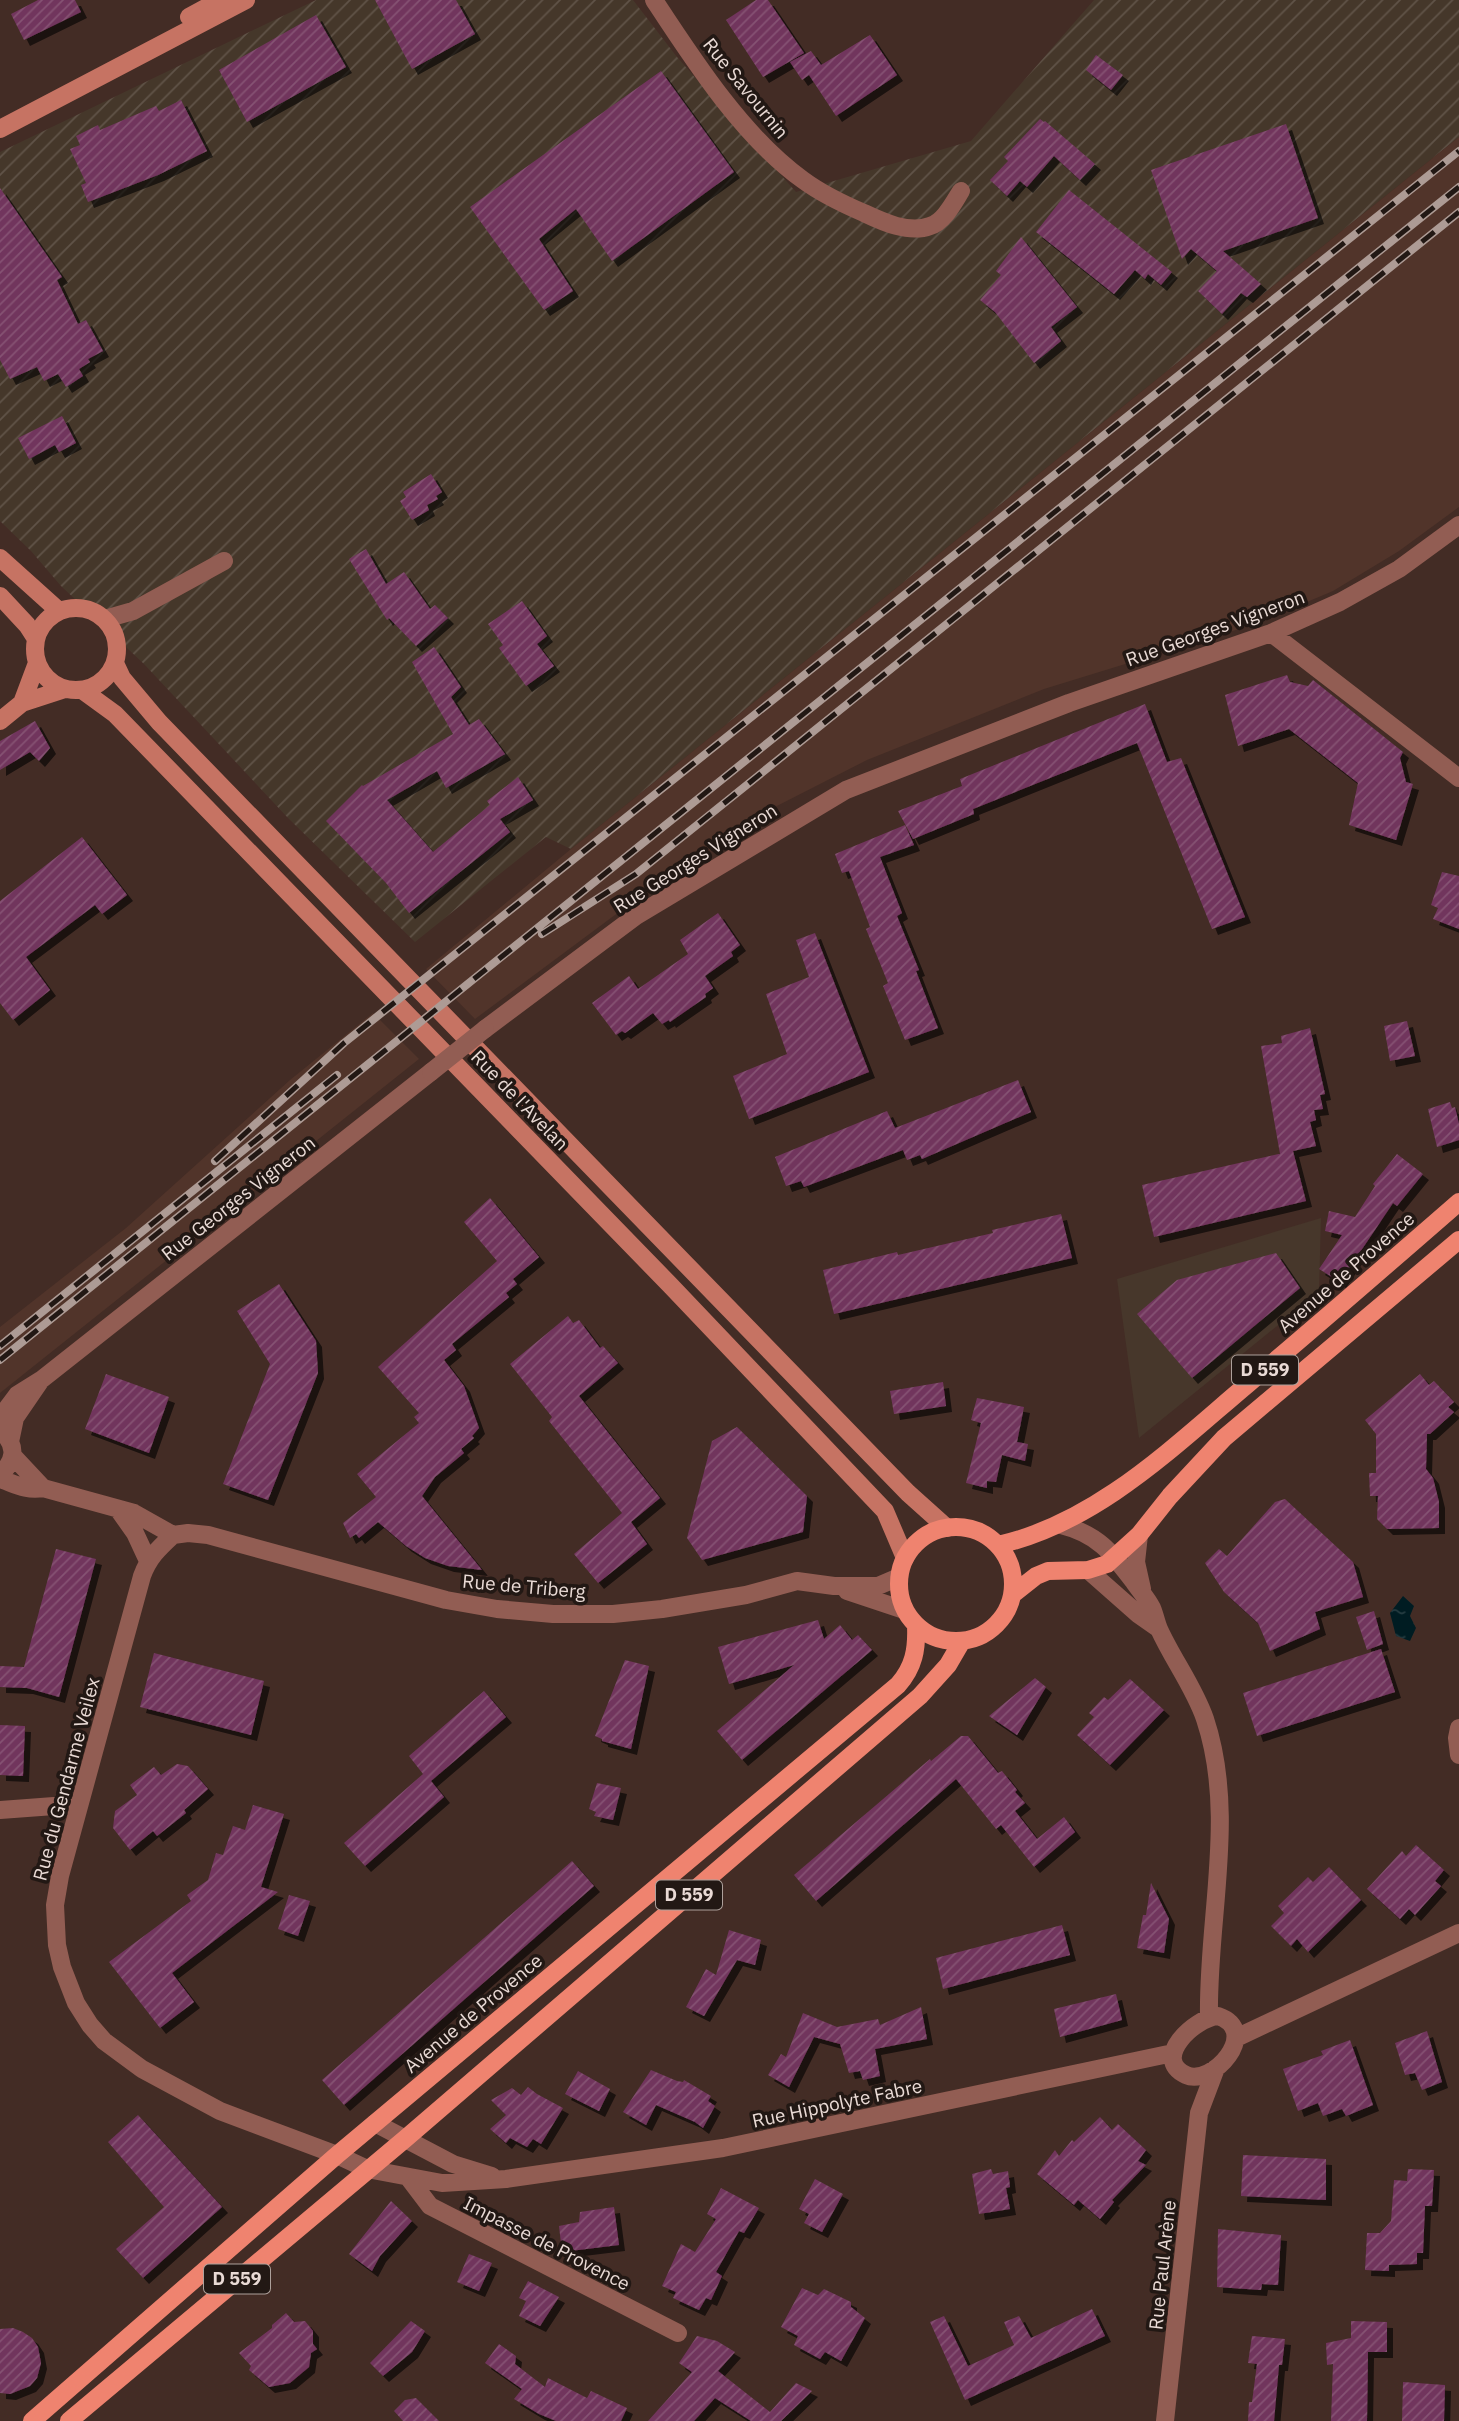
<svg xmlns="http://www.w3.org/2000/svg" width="1459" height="2421" font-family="'IBM Plex Sans',sans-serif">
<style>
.commercial{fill:#47372b}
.industrial{fill:url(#industrial-furrows)}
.built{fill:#51342a}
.water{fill:url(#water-ripples)}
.building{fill:url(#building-hatch);filter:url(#shadow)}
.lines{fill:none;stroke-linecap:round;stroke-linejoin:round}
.street{stroke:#925d53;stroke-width:18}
.secondary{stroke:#c67363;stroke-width:18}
.primary{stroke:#ef836f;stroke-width:18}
.rail-casing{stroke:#ad9b95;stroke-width:8}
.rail{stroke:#221814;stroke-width:5;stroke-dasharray:16;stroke-linecap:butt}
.street-bridge{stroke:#925d53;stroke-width:18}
.labels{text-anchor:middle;stroke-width:7;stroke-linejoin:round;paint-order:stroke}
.shield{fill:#221814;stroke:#ada09b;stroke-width:2}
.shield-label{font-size:18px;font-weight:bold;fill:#e9dad5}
.street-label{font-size:19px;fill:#e9dad5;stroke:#221814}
</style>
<defs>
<pattern id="industrial-furrows" width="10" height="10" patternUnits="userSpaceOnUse" patternTransform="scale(1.75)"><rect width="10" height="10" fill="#45372a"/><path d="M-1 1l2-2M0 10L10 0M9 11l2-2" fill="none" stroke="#605348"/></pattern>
<pattern id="water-ripples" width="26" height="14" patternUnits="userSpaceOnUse" patternTransform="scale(1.75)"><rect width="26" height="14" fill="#001c22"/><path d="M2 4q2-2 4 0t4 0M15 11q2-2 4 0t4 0" fill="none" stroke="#253c41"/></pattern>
<pattern id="building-hatch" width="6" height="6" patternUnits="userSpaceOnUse" patternTransform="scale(1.75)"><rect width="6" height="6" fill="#71355d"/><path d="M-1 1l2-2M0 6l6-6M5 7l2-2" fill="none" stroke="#855273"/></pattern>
<filter id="shadow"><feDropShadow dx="6" dy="6" stdDeviation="0" flood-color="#0009"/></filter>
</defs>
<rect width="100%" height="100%" fill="#432c25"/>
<path class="commercial" d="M1321 1218 1319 1292 1139 1438 1117 1279Z"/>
<path class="industrial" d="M316 0H633L677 57 796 192 971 141 1094 0H1459V137L571 849 546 837 415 942 288 818 144 664 61 586 31 551 0 521V152Z"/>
<path class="built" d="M1459 137V507L1399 551 1333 591 1252 625 1044 689 867 760 769 810 623 909 475 1019 426 969 571 849Z
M373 1013 419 1059 0 1393V1327L126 1228 290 1080Z"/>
<path class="water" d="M1403 1596 1414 1606 1410 1616 1416 1628 1410 1641 1396 1636 1390 1613Z"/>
<path class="building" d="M38 0H75L81 12 24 40 11 14Z
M375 0H456L475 34 412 69Z
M756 0H768L804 53 763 77 726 20Z
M316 15 346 67 247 122 219 70Z
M870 35 897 75 836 116 809 75 802 80 790 62 811 51 821 65Z
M1096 55 1123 75 1111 90 1086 70Z
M661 71 734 172 612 261 576 209 539 239 573 291 544 310 470 207Z
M181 100 207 151 158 175 88 202 81 185 86 183 70 149 80 145 76 136 98 125 100 130 156 106 159 111Z
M1040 119 1044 122 1045 121 1095 164 1080 180 1054 156 1027 187 1020 181 1007 196 990 180 1008 161 1004 157Z
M1286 124 1318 218 1223 251 1261 284 1247 297 1241 293 1222 314 1198 291 1217 271 1191 249 1182 259 1151 170Z
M0 188 62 277 57 280 78 324 86 320 103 351 88 359 90 362 79 369 83 376 66 387 58 374 44 381 37 367 10 379 0 360Z
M1069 190 1172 272 1161 285 1148 274 1145 279 1135 270 1114 294 1036 232Z
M1021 237 1077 307 1051 327 1061 341 1034 363 995 312 980 300 1001 275 996 271Z
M62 416 76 443 59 452 55 445 29 459 18 438Z
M431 474 442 492 436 496 438 499 427 505 429 510 412 520 400 501 406 497 403 492Z
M366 549 386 584 404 572 430 609 435 605 448 618 416 646 389 618 387 620 349 559Z
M522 601 547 636 537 644 554 666 526 686 499 648 503 645 488 624Z
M434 647 461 687 451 697 469 725 479 719 505 754 446 788 437 771 387 800 433 852 490 805 487 801 518 777 533 800 500 819 510 832 409 913 386 883 326 821 362 785 363 786 453 734 412 662Z
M1287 675 1290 682 1308 686 1313 680 1403 752 1400 758 1406 782 1413 784 1396 840 1349 825 1358 783 1289 729 1238 746 1225 695Z
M1145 704 1167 762 1181 758 1245 917 1212 929 1137 743 973 809 974 814 913 839 898 811 962 786 960 779Z
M35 721 50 748 39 761 30 752 0 770V741Z
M905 825 914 845 880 857 902 913 897 916 919 970 916 971 938 1028 905 1040 883 986 888 983 866 929 870 927 849 871 842 873 835 854Z
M82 837 127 895 102 914 95 905 26 957 50 990 13 1020 0 1003V901Z
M1442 872 1459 876V929L1433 919 1438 908 1431 905Z
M718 913 740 945 731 952 733 956 705 976 713 988 705 994 706 997 670 1022 669 1020 662 1024 653 1013 625 1033 622 1031 616 1035 592 1003 629 976 638 989 688 954 680 940Z
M815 933 869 1072 749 1119 733 1076 787 1054 766 994 809 977 796 940Z
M1407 1021 1415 1056 1390 1061 1384 1026Z
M1310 1028 1325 1094 1320 1095 1323 1109 1314 1110 1316 1120 1310 1122 1316 1146 1293 1151 1306 1201 1154 1237 1142 1185 1283 1153 1280 1154 1261 1046 1282 1043 1281 1036Z
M1018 1080 1031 1112 922 1159 920 1155 907 1160 903 1150 804 1187 801 1181 786 1186 775 1157 887 1111 895 1128Z
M1450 1102 1452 1108 1455 1107 1459 1124V1140L1437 1147 1428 1109Z
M1397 1154 1423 1174 1397 1206 1393 1203 1340 1282 1319 1269 1342 1235 1325 1231 1329 1211 1355 1217 1375 1186 1373 1184Z
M490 1198 539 1257 513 1279 517 1284 506 1293 509 1297 452 1344 456 1350 444 1360 464 1386 479 1428 472 1436 474 1438 461 1449 464 1453 435 1477 422 1496 482 1570 448 1566 425 1558 406 1546 378 1522 359 1538 356 1534 350 1538 343 1523 376 1497 357 1474 419 1423 414 1417 419 1413 378 1367 497 1261 464 1222Z
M1061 1214 1072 1258 834 1314 823 1270 897 1252 898 1255 993 1233 992 1230Z
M1276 1253 1300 1288 1192 1378 1137 1314 1177 1280Z
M279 1284 316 1341 318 1373 268 1500 223 1484 270 1364 237 1311Z
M568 1316 573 1323 579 1320 600 1348 603 1346 618 1363 579 1396 660 1498 631 1522 647 1544 598 1583 574 1554 622 1513 549 1421 552 1417 510 1364Z
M106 1374 169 1397 149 1453 85 1429Z
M1420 1374 1429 1385 1434 1381 1454 1402 1448 1407 1454 1412 1430 1434H1427L1426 1469 1433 1478 1439 1502V1528L1387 1529 1377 1519 1378 1496H1370L1369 1473H1376V1434L1365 1420Z
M943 1382 946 1406 894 1414 890 1391Z
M977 1398 1024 1407 1017 1442 1028 1444 1025 1461 1002 1455 996 1482 987 1481V1488L966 1483 981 1423 971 1420Z
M737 1427 807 1496 803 1532 702 1560 687 1538 712 1441Z
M1285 1499 1353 1562 1363 1597 1315 1612 1320 1629 1270 1651 1258 1623 1224 1592 1205 1563 1219 1549 1227 1556 1275 1502Z
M56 1549 96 1559 59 1697 27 1688 0 1687V1666L24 1667Z
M1374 1611 1383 1644 1367 1650 1356 1617Z
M818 1620 824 1639 840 1625 852 1640 858 1635 872 1650 742 1760 717 1731 794 1665 729 1684 718 1647Z
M1381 1649 1395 1692 1257 1736 1243 1693Z
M154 1653 264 1681 251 1735 140 1707Z
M625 1660 649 1666 631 1749 602 1741V1739L595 1736Z
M1035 1678 1046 1687 1017 1735 989 1716Z
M1130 1679 1164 1710 1110 1765 1077 1735 1094 1717 1089 1713 1104 1697 1108 1700Z
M484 1691 506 1717 431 1781 444 1797 365 1866 344 1843 423 1774 409 1756Z
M0 1725 25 1726 23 1776 0 1775Z
M961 1736H968L998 1773 1002 1771 1017 1790 1015 1792 1025 1803 1015 1811 1037 1839 1064 1817 1075 1832 1034 1867 1001 1825 996 1829 956 1779 816 1901 794 1875 930 1759 931 1761Z
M177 1764 188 1766 208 1789 184 1810 186 1813 157 1836 153 1831 130 1850 113 1828 115 1811 137 1795 130 1785 154 1767 161 1775Z
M597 1783 621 1788 613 1820 594 1816 596 1812 589 1809Z
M253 1805 284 1814 261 1887 278 1892 172 1973 194 2002 160 2028 109 1962 191 1901 187 1895 208 1880 216 1853 223 1855 233 1826 245 1830Z
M1416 1845 1444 1870 1435 1881 1441 1886 1415 1915 1409 1909 1400 1919 1367 1889 1402 1851 1406 1856Z
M572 1861 594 1886 344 2105 322 2080Z
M1329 1867 1361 1900 1308 1952 1297 1939 1291 1946 1271 1926 1284 1913 1278 1906 1308 1877 1313 1882Z
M1151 1883 1169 1919 1164 1953 1137 1948 1143 1915H1146Z
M289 1895 310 1901 298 1936 278 1929Z
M1062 1925 1070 1955 943 1989 936 1958Z
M729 1930 761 1940 755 1965 737 1960 704 2016 686 2007 706 1969 716 1975Z
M1116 1994 1122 2020 1060 2037 1054 2009Z
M921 2007 927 2039 875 2049 880 2076 863 2080 860 2071 849 2073 840 2044 814 2037 789 2087 768 2075 781 2054 786 2057 803 2013 837 2027 878 2019 880 2025Z
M1427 2031 1442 2082 1422 2090 1415 2073 1405 2075 1395 2043Z
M1350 2040 1373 2105 1346 2116 1342 2109 1323 2116 1318 2103 1298 2111 1283 2069 1323 2055 1321 2051Z
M651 2070 677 2081 683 2082 684 2080 711 2096 708 2101 715 2106 703 2128 695 2122 656 2105 646 2125 623 2112Z
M578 2071 610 2089 599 2111 565 2094Z
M528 2087 537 2094 563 2108 541 2144 533 2139 527 2147 510 2138 506 2143 490 2129 506 2115 491 2100 512 2088 521 2095Z
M138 2115 222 2207 143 2278 116 2249 164 2207 108 2142Z
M1100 2117 1112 2130 1118 2124 1146 2150 1138 2161 1146 2165 1112 2200 1114 2202 1100 2219 1078 2200 1074 2205 1037 2174 1055 2150 1059 2156 1072 2140 1074 2142Z
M1243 2155 1326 2159V2200L1241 2196Z
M991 2169 993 2174 1008 2171 1010 2187 1006 2188 1010 2209 979 2214 972 2174Z
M1408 2169 1434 2170 1432 2206H1425L1423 2253H1417V2264L1389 2265V2271L1365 2270 1367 2233H1380L1391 2221 1394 2180 1407 2181Z
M815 2179 843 2194 822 2232 804 2223 809 2214 799 2209Z
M721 2188 759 2208 744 2233 739 2231 716 2272 722 2276 711 2300 706 2298 699 2310 673 2298 676 2292 662 2286 681 2244 695 2252 716 2219 707 2214Z
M391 2201 412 2221 380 2256 372 2271 349 2254Z
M614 2207 619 2245 562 2252 559 2226 579 2222 580 2212Z
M1218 2229 1281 2235 1278 2285 1262 2284 1261 2290 1217 2287Z
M469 2254 492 2263 479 2291 457 2282Z
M528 2281 559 2297 540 2326 519 2316 526 2301 519 2298Z
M802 2288 818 2295 824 2289 851 2302V2307L865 2318 841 2361 825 2352 820 2359 794 2345 798 2336 781 2327Z
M1092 2309 1105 2336 965 2400 930 2322 944 2316 968 2366 1014 2345 1004 2322 1019 2316 1031 2338Z
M286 2313 294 2322 305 2321 313 2331V2344L317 2349 311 2353 309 2367 290 2383 269 2387 249 2370 251 2366 239 2353 272 2328V2325Z
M411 2321 425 2331 412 2352 383 2376 370 2363Z
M1351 2321 1387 2322V2352H1368L1367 2421H1331L1333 2364 1327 2365 1326 2343 1351 2338Z
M13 2328 23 2332 32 2338 38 2347 41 2363 37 2378 30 2386 10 2394 0 2393V2329Z
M697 2336 717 2341 735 2352 718 2371 770 2412 796 2383 812 2391 781 2421H751L715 2398 694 2421H648L692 2372 679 2363Z
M1252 2336 1285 2339 1282 2365H1279L1274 2421H1248L1249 2402H1252L1257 2364 1248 2363Z
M499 2344 516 2356 515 2364 545 2387 548 2378 587 2398 591 2391 627 2408 621 2421H556L539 2414 514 2399 522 2389 485 2363Z
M1403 2382 1445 2385 1444 2421H1402Z
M416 2398 439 2421H403L394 2411 405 2400Z"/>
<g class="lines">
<path class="street" d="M654 0C694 61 743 137 803 180 822 194 843 204 864 213 883 222 909 234 930 226 944 222 954 202 961 191
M105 619 133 611 224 561
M1271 633 1459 778
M485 1029 636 916 846 790 1069 703 1271 633 1340 602 1399 569 1459 525
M41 1380 431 1072
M0 1418 17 1395 41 1380 15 1418 10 1442
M13 1456 43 1488
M0 1474C15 1462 17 1446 3 1433
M0 1479C15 1484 26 1491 43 1488L134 1513 173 1535 188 1533 208 1535 446 1600 497 1609 553 1614H613L662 1609 746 1595 797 1581 834 1586H878L899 1577
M118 1509 135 1533 148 1561
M1061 1525C1098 1534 1112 1553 1134 1582 1140 1591 1147 1598 1152 1608 1155 1615 1156 1622 1159 1629 1173 1660 1194 1687 1205 1719 1237 1815 1207 1919 1209 2017
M173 1535C159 1548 149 1557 142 1576L60 1876 55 1905 57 1945 62 1967 76 2003 90 2025 104 2041 142 2069 220 2111 337 2155 367 2169 442 2183 506 2179 723 2148 1173 2053
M1139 1535 1136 1562 1142 1589
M1088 1570 1139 1615 1159 1629
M847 1591 904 1610
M1459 1728 1457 1738 1459 1755
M0 1810 54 1806 77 1809
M1218 2016C1262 2031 1212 2087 1186 2075 1151 2059 1194 2018 1218 2016Z
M1236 2038 1459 1933
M375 2123 453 2164 492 2176
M408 2177 430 2206 678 2333
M1165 2421 1199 2113 1216 2068"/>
<path class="secondary" d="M189 17 220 0
M0 129 246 0
M0 558 59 611
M0 596 27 625 36 639
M35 649a41 41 0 1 1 82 0a41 41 0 1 1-82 0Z
M115 663 122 678 159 722 908 1493 947 1528
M82 690 115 714 671 1286 885 1511 905 1558
M22 703 37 663
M0 721 22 703 65 689"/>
<path class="primary" d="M899 1584a57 57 0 1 1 114 0a57 57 0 1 1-114 0Z
M998 1545C1097 1523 1174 1446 1249 1383 1320 1323 1389 1263 1459 1202
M1012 1595 1036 1576 1048 1571 1088 1570 1107 1564 1139 1535 1170 1496 1224 1438 1459 1240
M32 2421 337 2155 898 1685C914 1667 917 1649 916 1626
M69 2421 405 2139 920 1696 948 1665 962 1641"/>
<g class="rail-casing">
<path id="rail" d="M542 934 636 874 1459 212
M215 1161 344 1043 1459 151
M0 1346 337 1075
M0 1360 1459 187"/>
</g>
<use href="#rail" class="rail"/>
<path class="street-bridge" d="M431 1072 485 1029"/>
</g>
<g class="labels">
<g class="shield">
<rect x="1232" y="1355.5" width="66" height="29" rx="5"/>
<rect x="656" y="1880.5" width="66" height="29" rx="5"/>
<rect x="204" y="2264.5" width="66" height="29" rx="5"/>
</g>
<g class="shield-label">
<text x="1265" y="1376">D 559</text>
<text x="689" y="1901">D 559</text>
<text x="237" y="2285">D 559</text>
</g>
<g class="street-label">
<text transform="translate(746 88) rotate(51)" y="7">Rue Savournin</text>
<text transform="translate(1215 628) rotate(-20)" y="7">Rue Georges Vigneron</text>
<text transform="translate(695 858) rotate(-32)" y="7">Rue Georges Vigneron</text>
<text transform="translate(520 1100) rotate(46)" y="7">Rue de l'Avelan</text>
<text transform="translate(238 1198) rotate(-38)" y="7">Rue Georges Vigneron</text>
<text transform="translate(1346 1272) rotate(-41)" y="7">Avenue de Provence</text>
<text transform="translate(524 1586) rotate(5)" y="7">Rue de Triberg</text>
<text transform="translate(66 1779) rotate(-75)" y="7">Rue du Gendarme Veilex</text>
<text transform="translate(473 2013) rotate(-40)" y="7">Avenue de Provence</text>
<text transform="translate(837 2103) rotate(-12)" y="7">Rue Hippolyte Fabre</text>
<text transform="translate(547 2243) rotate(27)" y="7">Impasse de Provence</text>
<text transform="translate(1162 2265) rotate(-84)" y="7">Rue Paul Arène</text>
</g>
</g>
</svg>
